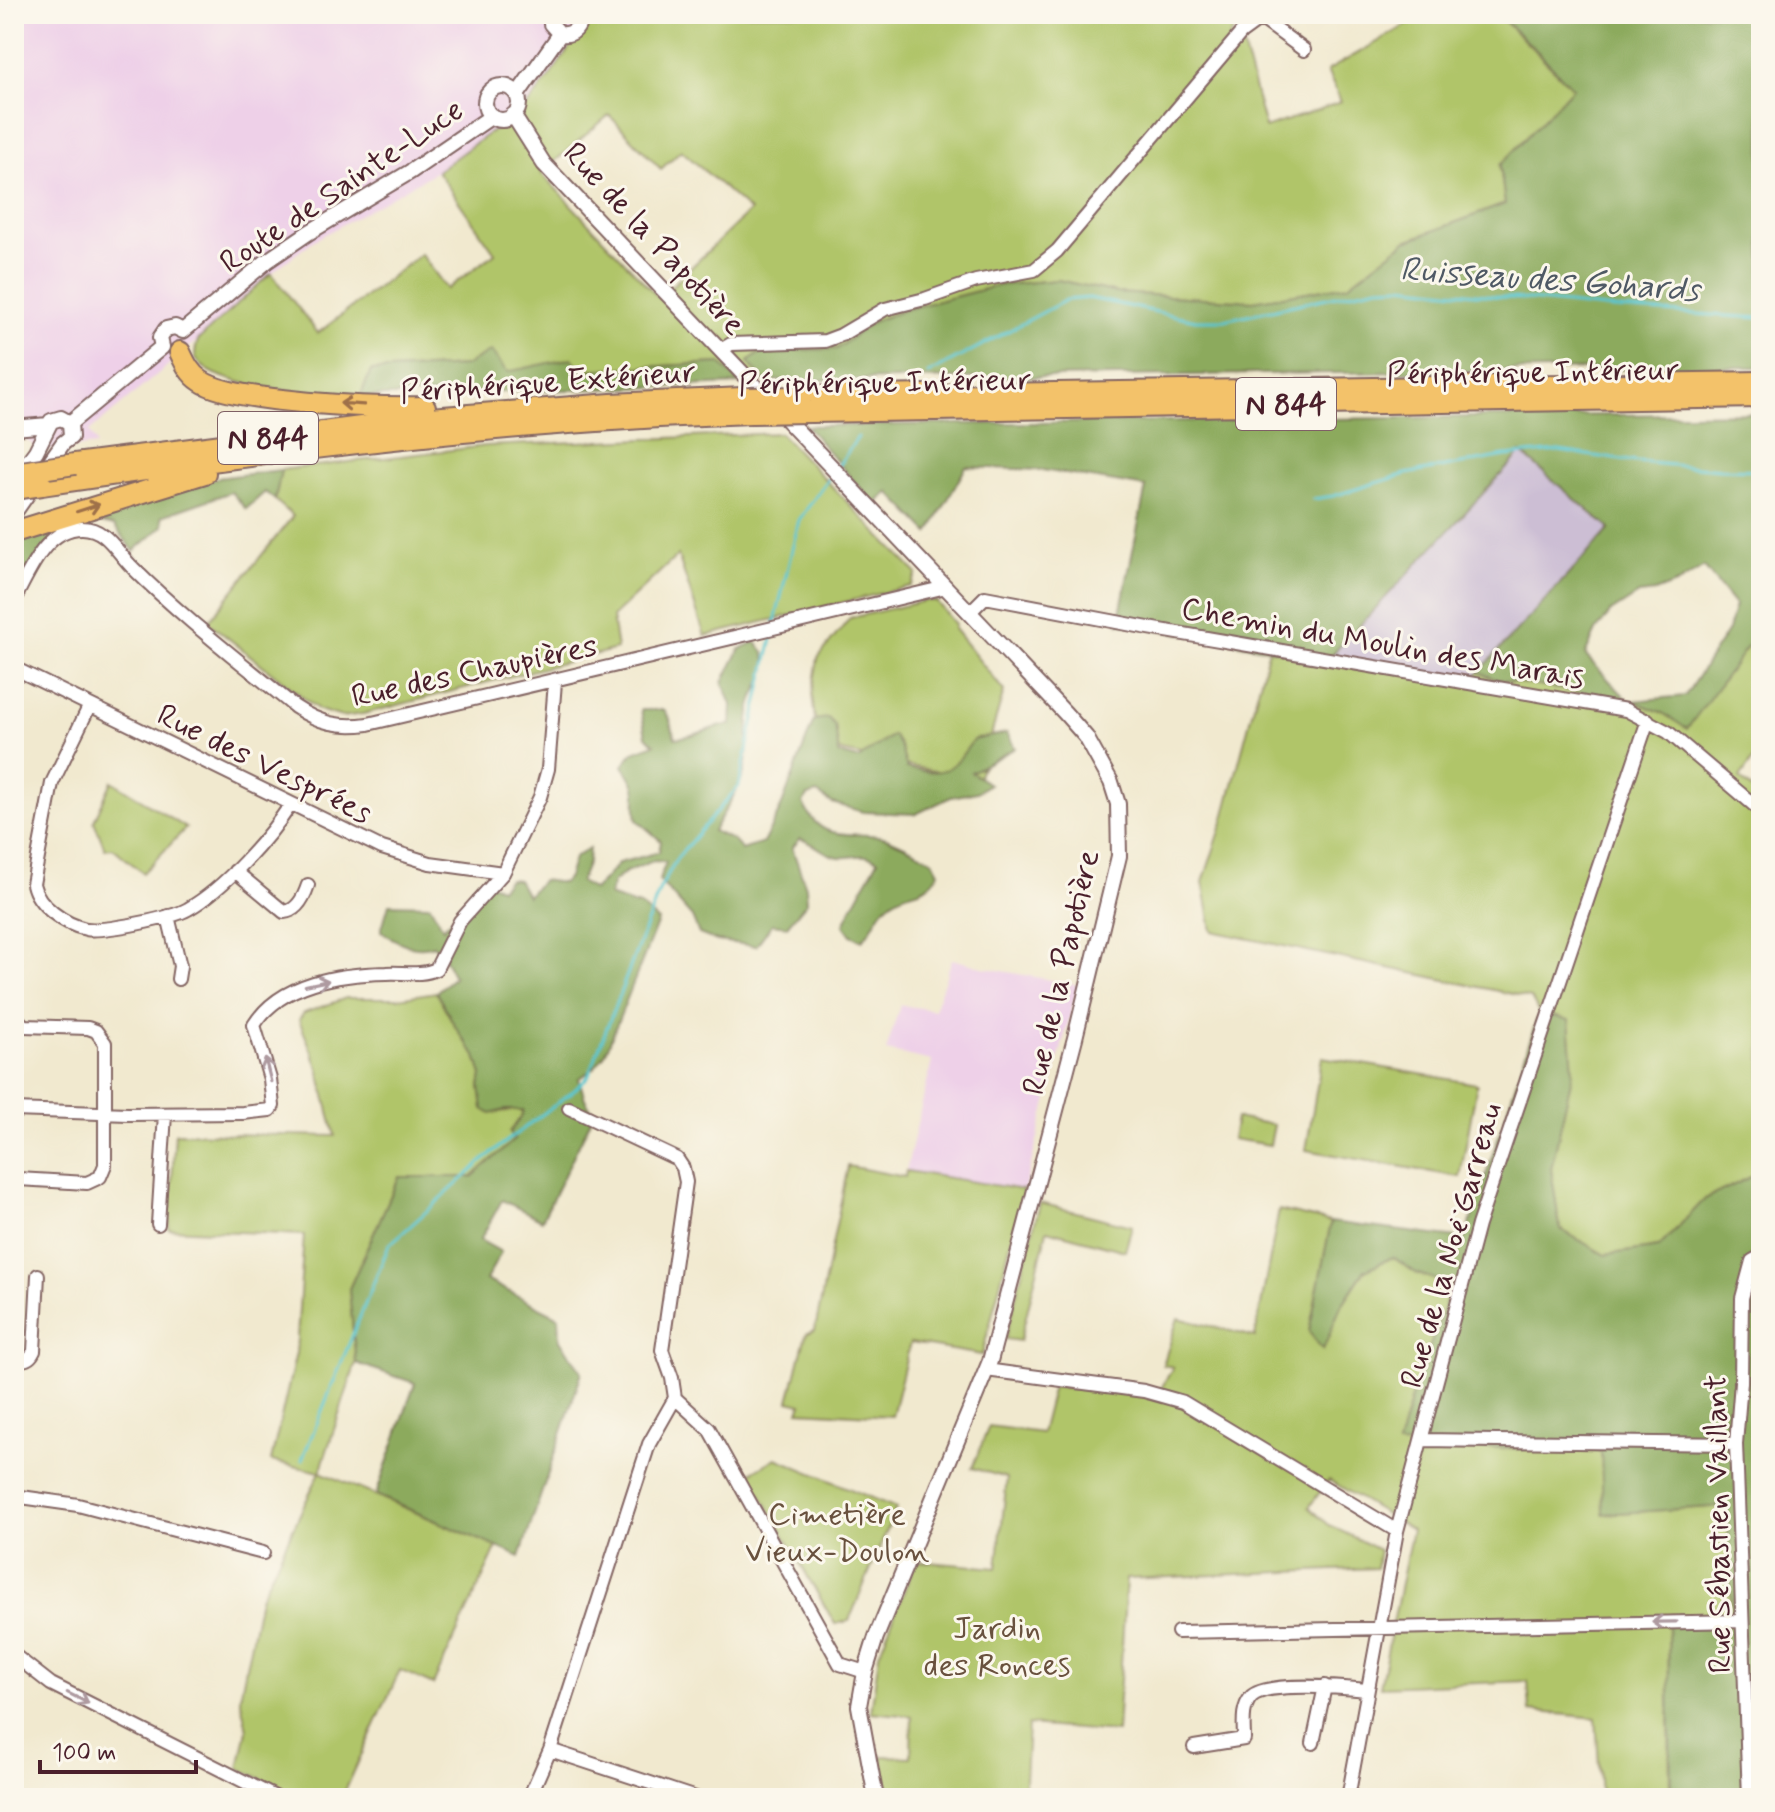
<svg xmlns="http://www.w3.org/2000/svg" width="1775" height="1812" font-family="Mynerve,sans-serif">
<style>
.built{fill:#eed0e8}
.industrial{fill:#ccbed4}
.green{fill:#b0c569;stroke:#7d724a;stroke-width:2;fill-rule:evenodd}
.forest{fill:#8caa5d;stroke:#6b6444;stroke-width:2}
.lines{fill:none;stroke-linecap:round;stroke-linejoin:round}
.stream{stroke:#59c6d0;stroke-width:3}
.minor-casing{stroke:#846664;stroke-width:16}
.tertiary-casing{stroke:#846664;stroke-width:18}
.trunk-casing{stroke:#846664;stroke-width:24}
.minor{stroke:#fff;stroke-width:12}
.tertiary{stroke:#fff;stroke-width:14}
.trunk{stroke:#f3c26a;stroke-width:20}
.trunk-bridge-casing{stroke:#846664;stroke-width:24;stroke-linecap:butt}
.trunk-bridge{stroke:#f3c26a;stroke-width:20}
.oneway{stroke:#9e704a}
.oneway2{stroke:#ae9aa0}
.labels{text-anchor:middle;stroke-width:6;stroke-linejoin:round;paint-order:stroke}
.shield{fill:#fbf7ec;stroke:#7f6065;stroke-width:2}
.shield-label{font-size:30px;font-weight:bold;fill:#4a1f2b}
.street-label{font-size:32px;fill:#4a1f2b;stroke:#fbf7ec}
.park-label{font-size:32px;fill:#69513e;stroke:#fbf7ec}
.water-label{font-size:34px;font-style:italic;fill:#4f5965;stroke:#fbf7ec}
</style>
<rect width="100%" height="100%" fill="#fbf7ec"/>
<filter id="ink" filterUnits="userSpaceOnUse"><feTurbulence type="fractalNoise" baseFrequency=".0125" numOctaves="2"/><feDisplacementMap in="SourceGraphic" scale="16" xChannelSelector="R" yChannelSelector="G"/><feConvolveMatrix kernelMatrix="1 2 1 2 8 2 1 2 1" color-interpolation-filters="sRGB"/></filter>
<filter id="wash" filterUnits="userSpaceOnUse"><feTurbulence type="fractalNoise" baseFrequency=".006" numOctaves="4" result="noise"/><feDisplacementMap in="SourceGraphic" scale="32" xChannelSelector="R" yChannelSelector="G"/><feGaussianBlur stdDeviation="1.8" result="paint"/><feColorMatrix in="noise" values="0 0 0 0 0 0 0 0 0 0 0 0 0 0 0 0 0 1.4 0 .05"/><feComposite in="paint" operator="in"/></filter>
<g filter="url(#wash)">
<rect width="100%" height="100%" fill="#f1e9cf"/>
<path class="built" d="M14 14H589L579 34 529 105 500 130 492 131 437 171 313 241 280 266 198 340 89 432 97 445 41 451 14 431Z
M952 959 986 968 1078 985 1024 1190 906 1171 932 1061 886 1051 900 1005 934 1010Z"/>
<path class="industrial" d="M1521 453 1610 529 1468 683 1328 659Z"/>
<path class="green" d="M589 14H1245L1230 36 1244 49 1265 128 1341 102 1327 71 1426 14H1497L1573 88 1500 165 1505 204 1407 241 1348 285 1254 301 1117 293 1058 280 1001 285 907 309 872 322 837 349 763 351 748 362 764 381 740 384 720 363 581 370 572 358 507 373 491 351 465 366 371 371 360 397C327 394 211 390 196 358 193 353 197 345 198 340L271 273 318 333 421 254 447 289 495 253 437 171 492 131C521 128 575 40 589 14ZM609 115 661 169 681 150 750 211 659 298 541 173Z
M780 433 917 574 911 586 705 636 678 555 612 617 617 649 363 714 342 717 319 710 208 622 293 516 275 500 281 470 486 446Z
M925 601H936L955 624 954 629 1004 691 978 780 818 747 812 694 818 658 850 618Z
M1761 628V748L1740 778 1761 798V1172L1705 1199 1659 1247 1605 1255 1560 1229 1551 1169 1573 1071 1569 1020 1539 1013 1531 998 1212 931 1203 882 1223 822 1269 649 1468 683 1479 672 1495 679 1633 701 1661 712 1687 728Z
M112 781 186 828 143 873 113 848 105 849 94 821Z
M436 992 458 1031 476 1056 482 1075 480 1087 491 1113 523 1109 521 1117 510 1132 516 1139 472 1177H399L349 1289 356 1363 320 1472 497 1547 433 1685 400 1670 342 1798H300L239 1768 247 1730 240 1697 260 1598 320 1472 271 1461 296 1353 304 1235 169 1229 175 1133 335 1136 318 1067 299 1020 304 1013 346 998H398Z
M1322 1057 1477 1084 1460 1177 1306 1150Z
M1236 1118 1274 1125 1270 1145 1232 1139Z
M848 1166 905 1177 906 1171 1024 1190 982 1355 910 1343 892 1416 799 1411 802 1404 789 1401 806 1334 815 1330Z
M1040 1203 1132 1226 1125 1251 1047 1230 1020 1341 1005 1339Z
M1279 1210 1331 1222 1309 1332 1323 1349 1340 1308 1366 1269 1393 1257 1416 1273 1452 1285 1410 1401 1398 1445 1602 1451 1604 1514 1727 1506 1732 1615 1668 1616 1670 1798H1601L1596 1718 1530 1711 1528 1681 1380 1687 1412 1530 1329 1480 1309 1507 1329 1525 1379 1550 1376 1568 1126 1579 1117 1732 1028 1725 1024 1798H890L881 1756 911 1757 912 1716 871 1712 879 1654 916 1561 997 1568 1007 1478 972 1468 989 1426 1041 1433 1053 1386 1156 1398 1173 1367 1163 1365 1178 1318 1255 1337Z
M776 1458 896 1508 849 1621 835 1624 749 1474Z"/>
<path class="forest" d="M1497 14H1761V367L764 381 748 362 763 351 837 349 872 322 907 309 1001 285 1058 280 1117 293 1253 301 1348 285 1406 241 1505 204 1500 165 1573 88 1532 46Z
M491 351 507 372 572 358 581 370 720 363 740 384 360 397 371 371 465 366Z
M1761 413V628L1687 729 1661 712 1633 701 1685 696 1728 630 1735 605 1704 567 1678 583 1655 592 1639 594 1611 612 1596 631 1585 655 1628 700 1495 679 1479 672 1610 529 1521 453 1328 659 1118 623 1146 487 1042 470 966 467 929 533 889 492 875 505 806 426Z
M281 470 275 500 265 492 246 509 231 492 162 516 163 526 134 551 114 526 93 521 71 525 14 591V540L217 478Z
M755 642C762 648 766 653 766 663 766 676 759 686 754 697 744 723 752 750 743 776 736 795 723 813 713 831L733 840 742 850 763 843 780 810 814 720 828 718 835 725 839 754 858 759 893 735 900 746 907 768C946 776 950 773 973 740L1007 733 1015 748 971 772 989 784 977 792 951 797 916 814 863 812 832 803 817 793 808 796 803 803C821 845 849 830 883 837 891 839 927 856 933 861 935 864 937 868 939 872 924 897 913 887 892 901 877 911 875 928 862 940L851 935 844 925C853 902 867 882 878 860 860 850 850 861 834 856 822 852 813 842 800 839L792 848 806 887 807 902 787 926 772 924 756 946 717 941 699 934 692 917 659 880 666 862 653 861 626 872 613 882 609 896 642 907 658 921 605 1054 594 1068 579 1079 585 1099 592 1111 591 1120 542 1220 502 1200 480 1240 501 1252 486 1280 559 1317 560 1340 582 1372 520 1557 376 1495 415 1383 356 1363 349 1289 399 1177H472L515 1139 510 1132 521 1117 523 1110H505L491 1114 483 1109 480 1087 482 1075 476 1056 458 1031 436 992 454 977 441 952 433 945C416 952 395 941 381 931L389 904 430 905 443 928 464 906 474 887 487 882 500 888 509 879 518 880 527 896 542 880 563 883 568 877 574 858 589 848 588 862 580 882 594 890 619 863 659 852 661 841 637 820C632 792 644 795 623 766L633 752 655 744 646 736 641 710H664L670 720 675 738C695 737 711 727 731 724L732 705 723 682 740 649Z
M1539 1013 1569 1020 1573 1071 1551 1169 1560 1229 1605 1255 1659 1247 1705 1199 1761 1172V1679L1758 1692 1761 1695V1798H1671L1668 1616 1732 1615 1727 1506 1603 1514 1601 1451 1398 1445 1410 1401 1452 1285 1416 1273 1393 1257 1365 1270 1340 1308 1323 1350 1309 1332 1331 1222 1465 1239Z"/>
<g class="lines">
<path class="stream" d="M928 374 1066 300 1089 298 1196 320H1224L1378 287 1401 286 1614 309 1761 318
M838 466 858 437
M1313 499 1333 496 1406 474 1505 456 1559 451 1637 462 1721 469 1761 470
M775 622 799 520 831 475
M302 1460 389 1245 495 1150 572 1092 588 1077 660 889 677 858 739 786 773 634"/>
</g>
</g>
<g filter="url(#ink)">
<g class="lines">
<g class="minor-casing">
<path id="minor" d="M1262 19 1304 50
M721 350 731 344 825 341 841 335 885 309 925 299 976 281 1034 270 1057 251 1241 33 1267 14
M14 600C29 573 45 528 82 528 107 528 117 553 133 568 183 618 241 662 295 707 319 723 340 728 368 724L946 587
M970 612 985 597 1143 627 1626 710 1668 732 1761 811
M14 668 382 848 430 863 503 873
M89 707 52 783 33 884C38 906 64 924 86 929 103 932 173 918 188 909 225 888 268 839 291 804
M235 871 284 912C297 911 304 897 308 885
M168 916 180 966 178 979
M14 1016 24 1026 88 1028 96 1031 105 1043V1165L100 1177 87 1183 18 1179
M569 1108 677 1159 683 1168 686 1182 662 1350 672 1378 675 1398
M14 1110 128 1114 243 1113 270 1110 273 1106 270 1079 254 1025C281 982 340 974 387 973 402 972 422 976 436 969L460 921 503 873 540 797 548 769 555 682
M158 1224 165 1114
M14 1360C24 1360 29 1361 34 1351L38 1275
M986 1370 1144 1391 1183 1402 1397 1531
M675 1398 709 1429 840 1664 865 1672
M1421 1440 1736 1444
M14 1496 78 1505 263 1553
M1178 1632 1742 1621
M14 1655 51 1684 277 1798
M1313 1743 1325 1686
M1194 1747 1244 1739C1244 1725 1241 1709 1251 1697 1264 1681 1346 1688 1367 1690
M550 1750 696 1798
M529 1798 550 1750 649 1444 675 1398
M1348 1798 1397 1531 1478 1225 1648 720
M1749 1798 1736 1444 1741 1382 1742 1298 1752 1261 1761 1256"/>
</g>
<g class="tertiary-casing">
<path id="tertiary" d="M553 14 551 24 560 34
M560 34C573 36 582 27 578 14
M485 103a17 17 0 1 1 34 0a17 17 0 1 1-34 0Z
M517 95 560 34
M513 115 544 164 1065 713 1086 737 1111 782 1118 804 1119 856 1075 1038 990 1361 876 1637 865 1672 859 1706 876 1798
M183 331 267 261 308 233 410 172 492 116
M162 347 160 338 166 329 175 327 183 331
M70 423 162 347
M14 428 48 425
M19 474 36 451 51 421 61 418 70 423
M14 513 63 443 71 437 70 423"/>
</g>
<g class="trunk-casing">
<path id="trunk" d="M180 352C185 363 190 374 201 381 232 403 382 408 425 407
M802 397 1761 382
M811 412 1761 397
M75 464 430 418 611 404 743 398
M42 485C278 450 513 421 751 413
M14 532 205 473"/>
</g>
<use href="#minor" class="minor"/>
<use href="#tertiary" class="tertiary"/>
<use href="#trunk" class="trunk"/>
<g class="trunk-bridge-casing">
<path id="trunk-bridge" d="M743 398 802 397
M751 413 811 412
M14 473 75 464
M14 489 42 485"/>
</g>
<use href="#trunk-bridge" class="trunk-bridge"/>
</g>
<defs><path id="oneway-shaft" d="M-6 0H5M1.5-3L5.5 0L1.5 3" fill="none" stroke-width="1.6" stroke-linecap="round" stroke-linejoin="round" transform="scale(2)"/></defs>
<g class="oneway">
<use href="#oneway-shaft" transform="translate(352 404) rotate(-176)"/>
<use href="#oneway-shaft" transform="translate(88 508) rotate(-18)"/>
</g>
<g class="oneway2">
<use href="#oneway-shaft" transform="translate(317 983) rotate(-12)"/>
<use href="#oneway-shaft" transform="translate(268 1070) rotate(-104)"/>
<use href="#oneway-shaft" transform="translate(1664 1622) rotate(179)"/>
<use href="#oneway-shaft" transform="translate(78 1698) rotate(27)"/>
</g>
</g>
<g class="labels">
<g class="shield">
<rect x="1236" y="378" width="100" height="52" rx="6"/>
<rect x="218" y="412" width="100" height="52" rx="6"/>
</g>
<g class="shield-label">
<text x="1286" y="414">N 844</text>
<text x="268" y="448">N 844</text>
</g>
<g class="street-label">
<text transform="translate(341 185) rotate(-34)" y="11">Route de Sainte-Luce</text>
<text transform="translate(655 238) rotate(47)" y="11">Rue de la Papotière</text>
<text transform="translate(1533 371) rotate(-1)" y="11">Périphérique Intérieur</text>
<text transform="translate(548 381) rotate(-4)" y="11">Périphérique Extérieur</text>
<text transform="translate(885 381) rotate(-1)" y="11">Périphérique Intérieur</text>
<text transform="translate(1383 642) rotate(10)" y="11">Chemin du Moulin des Marais</text>
<text transform="translate(474 670) rotate(-12)" y="11">Rue des Chaupières</text>
<text transform="translate(265 763) rotate(26)" y="11">Rue des Vesprées</text>
<text transform="translate(1060 972) rotate(-77)" y="11">Rue de la Papotière</text>
<text transform="translate(1450 1245) rotate(-74)" y="11">Rue de la Noë Garreau</text>
<text transform="translate(1717 1524) rotate(-91)" y="11">Rue Sébastien Vaillant</text>
</g>
<g class="park-label">
<text x="837" y="1524">Cimetière<tspan x="837" dy="37">Vieux-Doulon</tspan></text>
<text x="997" y="1638">Jardin<tspan x="997" dy="37">des Ronces</tspan></text>
</g>
<g class="water-label">
<text transform="translate(1550 278) rotate(4)" y="12">Ruisseau des Gohards</text>
</g>
</g>
<rect width="1775" height="1812" fill="none" stroke="#fbf7ec" stroke-width="48"/>
<path d="M40 1760v12h156v-12" fill="none" stroke="#4a1f2b" stroke-width="4"/>
<text x="52" y="1760" font-size="24" fill="#4a1f2b" stroke="#fbf7ec" stroke-width="6" paint-order="stroke">100 m</text>
</svg>
